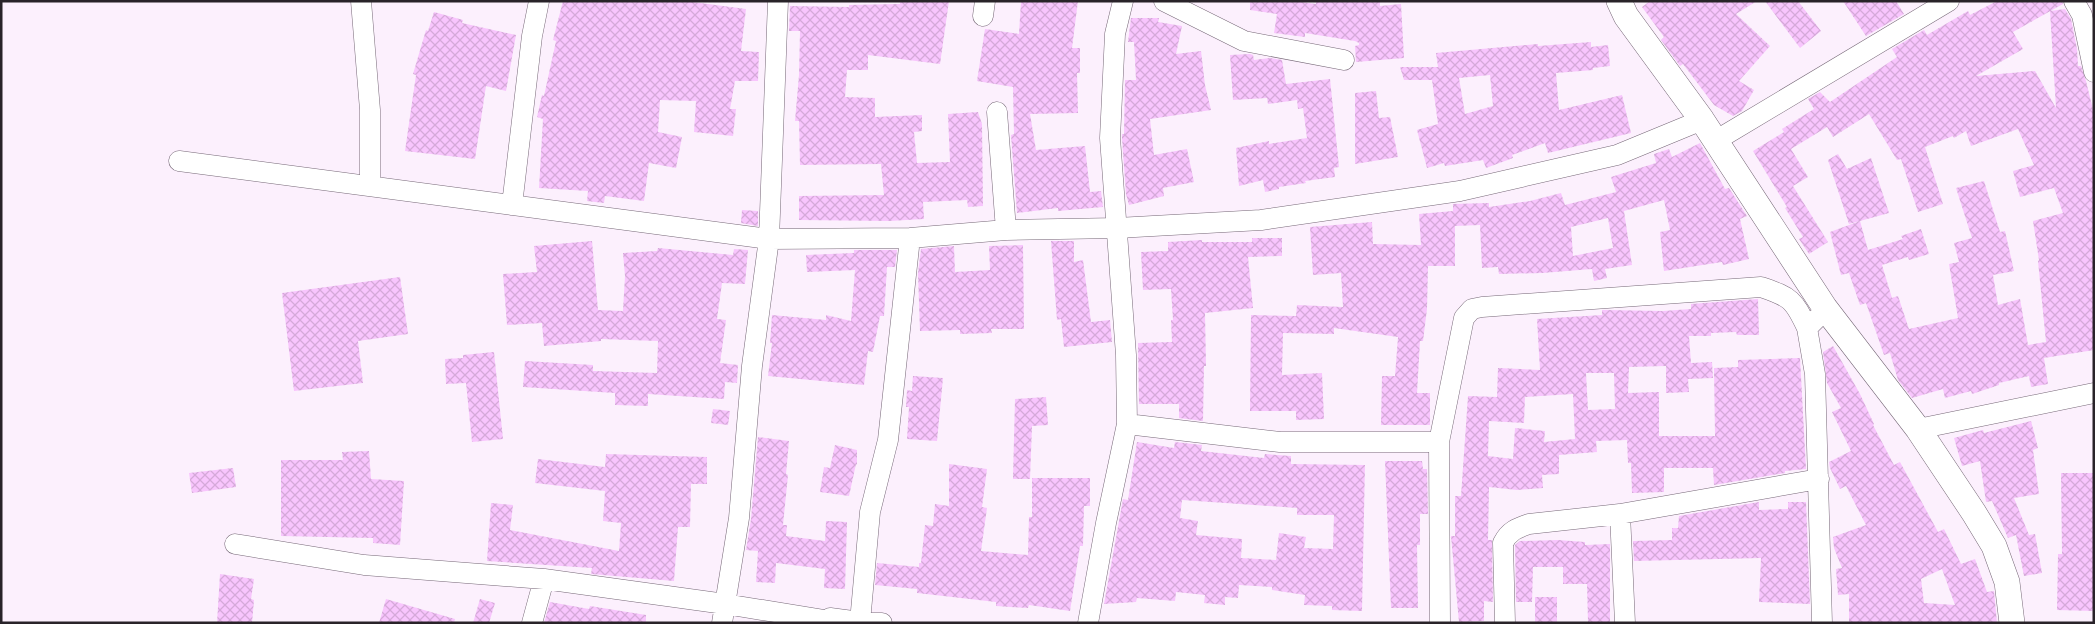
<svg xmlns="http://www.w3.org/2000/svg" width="2095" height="624" font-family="Inter,sans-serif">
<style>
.building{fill:url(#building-cross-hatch);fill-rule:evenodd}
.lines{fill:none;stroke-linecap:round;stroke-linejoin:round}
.minor-casing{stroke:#766877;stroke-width:21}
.tertiary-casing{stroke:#766877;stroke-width:26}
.minor{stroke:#fff;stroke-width:20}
.tertiary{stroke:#fff;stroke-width:25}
</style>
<defs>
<pattern id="building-cross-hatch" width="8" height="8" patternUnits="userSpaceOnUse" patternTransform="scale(1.25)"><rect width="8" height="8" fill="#f8c5fd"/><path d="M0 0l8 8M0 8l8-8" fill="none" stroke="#d5a9d9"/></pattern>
</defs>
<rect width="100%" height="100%" fill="#fcf0fd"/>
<path class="building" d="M563 1H685L746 9 741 51 759 52 758 81H735L730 109H736L733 136 694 132 696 101 660 100 658 132 682 137 676 168 649 163 644 201 605 196 604 203 587 201 588 191 539 188 543 119 537 117 542 95 544 96 556 41 553 40Z
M900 1H949L940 64 868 55V70H847L845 97 875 98V117L922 115V131L914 132 917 163 950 162 948 114 978 112 982 124 983 206 968 207 967 200 923 202 924 219 889 221 799 220V196L884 195 881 164 800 165 799 121H795L799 75 800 31H789L790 6 849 7V5L900 4Z
M1021 1H1078L1072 48H1080V73H1077L1078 113 1030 114 1036 150 1085 146 1090 192 1101 191 1103 207 1058 211V208L1017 213 1011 135 1014 134 1013 87 977 81 985 29 1019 34Z
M1250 1H1294L1316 4V1H1380V6L1401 4 1404 58 1356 62 1355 46 1359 45V43L1355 41 1305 33V37L1274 33 1277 14 1250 10Z
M1650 1H1757L1736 14 1770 46 1739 81 1754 90 1742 111 1733 116 1714 105 1683 64 1680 66 1661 40 1664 37 1642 7Z
M1765 1H1798L1821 31 1800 48Z
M1843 1H1896L1904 14 1866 36Z
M1997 1H2062L2063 4 2013 32 2023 49 1976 76 2035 71 2056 108 2050 11 2065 9 2071 19 2077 49 2078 66H2081L2086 81 2094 114V350L2044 358 2048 384 2031 387 2029 376 1999 383V385L1972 394 1971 391 1945 398 1943 389 1912 398 1898 380 1890 353 1884 355 1866 303 1860 305 1849 273 1841 275 1830 232 1860 221 1868 250 1903 239 1901 236 1921 229 1929 254 1909 260 1908 257 1882 265 1892 298 1898 296 1909 329 1958 318 1949 264 1959 262 1954 243 1972 238 1956 188 1984 181 2000 232 2005 231 2014 271 1993 275 1998 305 2020 299 2028 345 2046 342 2038 261 2039 260 2033 221 2063 213 2054 188 2020 197 2013 171 2034 165 2018 129 1971 146 1966 131 1954 138 1953 136 1925 147 1943 204 1918 212 1901 159 1897 160 1869 114 1833 137 1827 127 1791 149 1808 177 1793 186 1828 242 1809 254 1799 239 1803 237 1785 208 1787 207 1753 151 1784 132 1782 129 1814 109 1808 99 1820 92 1830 102 1897 57 1892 49 1924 30 1927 35 1968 11 1970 15Z
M434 12 463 20 462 23 516 35 506 91 486 86 475 159 405 151 416 75 413 74 426 30 428 31Z
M1131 18H1159L1158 22 1182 26 1176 54 1201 51 1205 85 1211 110 1150 119 1154 155 1187 149 1194 182 1163 188 1164 196 1129 205 1126 194 1122 138V134H1124L1125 80H1136L1134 42H1128Z
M1591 42V47L1608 45 1610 66 1593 68V70L1556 73 1559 110 1622 95 1631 133 1548 153 1545 143 1512 155 1513 158 1486 168 1483 160 1445 166 1444 163 1427 168 1417 130 1438 124 1432 80H1404L1400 67H1438L1436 53 1538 44V46ZM1490 75 1493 106 1465 114 1459 78Z
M1250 54 1253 55 1254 60 1270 58 1282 60 1286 84 1330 79 1339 167 1334 168 1335 177 1305 181 1306 183 1279 187V189L1265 192 1263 180 1239 186 1236 148 1269 141V144L1307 138 1303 108 1298 109 1297 100 1268 104 1267 98 1233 100 1230 55Z
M1376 91 1379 118 1390 117 1398 157 1355 164V93Z
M1700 143 1725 189 1729 188 1747 216 1740 219 1749 259 1723 265 1722 262 1664 271 1660 232 1670 230 1664 200 1624 211 1632 265 1605 269 1607 278 1594 281 1592 269 1542 273 1499 274 1498 267 1482 268 1480 225 1455 226V266H1428L1427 309 1423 341H1420L1417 393H1430V425H1381L1382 376H1395L1398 337 1334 328V334L1283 333 1282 375 1322 373 1324 419 1296 420V411H1250L1251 315 1296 316 1297 305 1343 307 1341 273 1313 275 1310 227 1372 222 1373 244 1421 245 1419 214 1453 211V204L1489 203V207L1530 201 1561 193 1565 205 1616 192 1611 177 1656 163 1654 154 1669 149 1672 157ZM1608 218 1613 248 1573 256 1571 227Z
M1838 154 1847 169 1871 158 1889 213 1849 224 1828 160Z
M742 210 758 211V226L741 223Z
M1252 238H1282V256L1248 257 1253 308 1205 313 1206 366H1204L1203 421 1179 418V404H1139L1138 343 1172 342 1171 320H1173L1171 289 1143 290 1141 252 1168 251V242L1202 240V242H1252Z
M592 241 598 310 623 311 625 276 623 253 657 251 658 248 733 255 734 249 748 250 745 284 722 283 717 319 726 320 720 363 738 365 737 383 725 382 724 399 648 394V406L615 405V393L523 387 525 361 593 365V371L657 373 658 341 601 339V341L544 346 542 323 507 325 503 274 537 272 534 246Z
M1051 241H1074V262L1083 260 1091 322 1110 320 1112 342 1064 347 1061 319 1057 320Z
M1023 245 1024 329H991L992 333 960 334V330L920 331 918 273 921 249 954 246 955 272 990 270 989 246Z
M854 250H897L895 267H887L884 316H880L873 352 868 351 864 385 768 376 772 343H770L772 315 826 320V315L851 321 855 270 807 272 806 255 854 253Z
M400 277 408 334 358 341 363 383 294 391 282 293Z
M1758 299 1759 335H1737L1736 332 1711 333V336H1689L1691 363 1712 362 1713 378 1688 379 1689 392 1666 393V366L1629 367 1628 393 1659 392V436H1715L1714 368 1738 367V360L1800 358 1806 469 1785 471V473L1714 485 1713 468H1664V492L1632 493 1631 463H1628L1627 440 1596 441 1597 452 1559 455V474L1542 475 1543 488 1517 490 1489 487 1488 540H1492L1493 602 1484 601V621L1459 622 1451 536H1455V496H1461L1468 396 1497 397 1498 368 1540 370 1537 319 1602 315V310H1606L1663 311 1691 309V304ZM1586 373H1614L1615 409 1588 410ZM1573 394 1575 439 1544 442 1545 431 1515 428 1513 459 1488 456 1489 421 1524 423 1525 397Z
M1833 346 1860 394 1874 424 1873 425 1894 465 1900 462 1938 532 1944 529 1961 564 1975 559 1987 592 1994 591 1997 623H1849V594L1838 595 1836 569 1842 568 1834 548 1833 537 1866 525 1846 486 1840 489 1830 468 1829 462 1851 451 1832 412 1841 408 1827 383 1823 352ZM1942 569 1955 605 1924 603 1921 579Z
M494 352 503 439 472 442 466 383 446 384 445 359 463 358V355Z
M913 376 943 378 937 441 907 439 909 407H906L907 390 912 391Z
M1046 397 1048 425 1032 426 1030 479H1013L1015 399Z
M713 409 730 411 728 425 711 423Z
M2031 421 2038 448 2033 450 2039 494 2014 498 2029 535 2035 534 2042 573 2024 576 2016 535 2008 538 1992 501 1986 502 1980 461 1962 466 1954 438 1983 430 1984 433Z
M758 437 789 441 786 474 788 475 783 525H787L786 536 825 541 826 521 847 522 845 589 824 588 825 569 776 563 775 583 756 582 758 551 746 550 751 519Z
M1137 442 1174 448 1175 442 1202 445 1201 451 1264 458 1265 454 1291 456V464L1365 465 1362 611 1332 610V606L1304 605 1305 595 1272 590V587L1239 585 1238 598 1225 597V605L1204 603 1205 595 1176 592 1175 601 1137 598 1136 602 1104 604 1123 499 1128 500ZM1182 500 1297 508V515H1334L1333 549 1304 548 1306 537 1279 533 1276 560 1241 558 1242 539 1196 535 1198 521 1180 518Z
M835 445 857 450V465L856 464 849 496 820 492 824 467 830 468Z
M369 451 371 479 404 481 400 545 373 543V538L281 536V460H343L342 452Z
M606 454 707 457V484H691L690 527H678L674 581 591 574 592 568 487 561 491 503 513 505 510 530 619 551 621 523 603 521 605 491 535 483 538 459 605 467Z
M1385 461H1422L1423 469H1427L1428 514H1420V545H1417L1418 608H1391Z
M949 464 987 469 982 507 987 508 981 551 1028 555 1029 517H1032V478H1090V506H1084L1083 546H1080L1070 611 1029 605 1028 608 996 606V602L917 593V589L875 585 877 563 919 567V563H921L925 525 933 526 935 504 949 506Z
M233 468 236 487 192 493 189 473Z
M2061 473H2094V611L2057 610 2058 554H2062Z
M1759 502V510L1788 509V502H1806L1810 604 1759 602 1761 558 1634 561 1633 541 1672 540V528H1678L1679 516Z
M1558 540 1585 542V545L1610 544V622H1588L1587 584H1563V567H1533L1532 602H1516L1515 545 1520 541Z
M220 574 254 579 251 599 254 600 252 623H217Z
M1535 597H1557V622H1535Z
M386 599 455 619 454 623H379Z
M480 599 495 603 489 623H473Z
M550 602 589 609 590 606 646 615V623H544Z"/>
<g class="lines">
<g class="minor-casing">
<path id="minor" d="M361 1 370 110V186
M1164 1 1244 41 1344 60
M2074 1 2082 15 2094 72
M983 16 985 1
M997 112 1006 230
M1715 141 1949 1
M179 161 769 239 910 238 1006 230 1117 228 1261 220 1460 191 1617 155 1702 120
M512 205 532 36 539 1
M1816 319 1807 328 1815 374 1822 623
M1127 424 1280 442H1439
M1918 429 2094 393
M1620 514 1625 623
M235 544 364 565 544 579 725 604 843 623
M830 618 860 622 870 512 888 440 910 238
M532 623 544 579
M722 623 739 518 752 366 769 239 778 1
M853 623H882
M1088 623 1106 523 1127 424 1126 355 1110 138 1115 34 1123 1
M1440 623 1439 442 1464 318 1472 309 1482 307 1761 287C1791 297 1794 300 1807 328
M1505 623 1503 543C1509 531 1517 528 1529 524L1620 514 1819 479"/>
</g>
<g class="tertiary-casing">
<path id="tertiary" d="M1619 1 1626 16 1702 120 1825 308 1918 429 1974 513 1994 546 2007 582 2012 623"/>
</g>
<use href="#minor" class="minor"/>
<use href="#tertiary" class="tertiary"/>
</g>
<rect width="2095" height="624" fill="none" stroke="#292329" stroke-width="5"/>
</svg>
